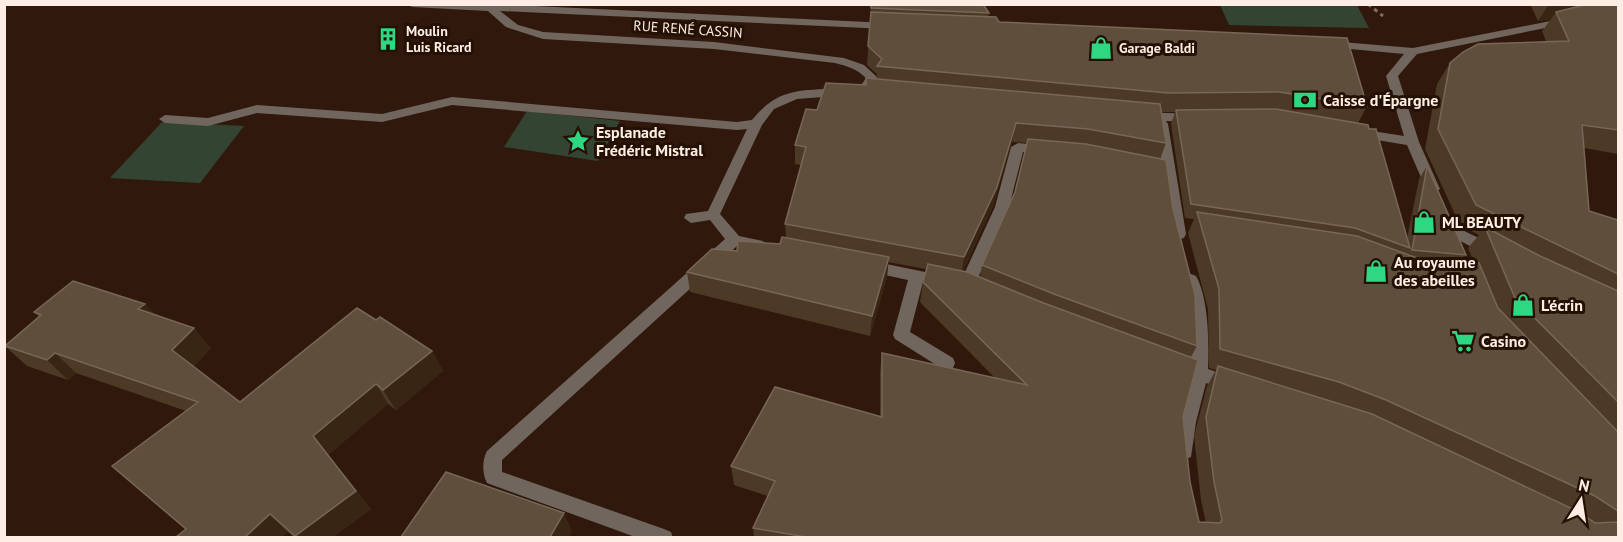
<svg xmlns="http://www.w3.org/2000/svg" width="1623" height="542" font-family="'PT Sans',sans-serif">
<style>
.green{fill:#344432}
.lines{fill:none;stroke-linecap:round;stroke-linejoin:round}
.path{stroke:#826e63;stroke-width:3;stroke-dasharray:4 4;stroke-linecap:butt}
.minor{fill:#71665e;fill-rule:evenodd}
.wall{fill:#4c3a27;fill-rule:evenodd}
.shaded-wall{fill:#392514}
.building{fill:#5f4e3c;stroke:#786756;stroke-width:1.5}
.labels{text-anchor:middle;stroke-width:6;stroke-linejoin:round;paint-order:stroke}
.far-street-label{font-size:14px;fill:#feede5;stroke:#251004}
.far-poi-label{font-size:14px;font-weight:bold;fill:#feede5;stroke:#251004;text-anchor:start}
.poi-label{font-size:16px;font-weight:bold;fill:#feede5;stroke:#251004;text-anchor:start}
</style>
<rect width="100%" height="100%" fill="#30190c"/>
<path class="green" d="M1220 5H1357L1369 28 1229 25Z
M527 111 620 121 598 161 504 147Z
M162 122 244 126 200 183 110 178Z"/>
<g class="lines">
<path class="path" d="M1368 4 1383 16"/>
<path class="minor" d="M407 4H494L888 23 894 26 888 29 500 11 518 25 543 32 714 42 844 58 864 65 878 78 868 93 864 94 858 90 866 78C857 69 847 66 835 63L714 49 543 39 506 27 488 11 412 7Z
M1566 18 1570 19V23L1417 54 1398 76 1419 142 1440 189 1433 194 1426 189 1407 145 1359 137 1353 133 1359 129 1404 136 1386 76 1404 54 1329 47 1323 44 1329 41 1413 48Z
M843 88 849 92 847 95 797 99 774 109 762 125 720 214 739 236 763 241 765 245 763 249 758 250 737 246 502 460V472L664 529 671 532 673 538H638L487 483C482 474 482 460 487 451L725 239 710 220 691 223 684 218 686 214 708 211 747 129 737 130 452 105 382 122 257 113 208 126 165 123 159 119 165 115 208 118 257 105 382 114 452 97 737 122 752 120C779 86 803 91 843 88Z
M1141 112 1192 114 1198 118 1192 122 1166 121 1168 124 1186 234 1184 238 1179 239 1172 234 1156 124 1159 121 1137 119 1135 116Z
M1018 143 1047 146 1054 150 1047 154 1023 152 1009 207 975 285 972 289H962L959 285 995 207 1011 147Z
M1452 225 1497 247 1499 251 1497 255H1487L1447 234 1445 230Z
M867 260 949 277 952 281 949 285 944 287 923 282 910 332 953 358 955 363 953 368 947 370 941 368 895 339 893 335 908 280 862 270 860 266 862 262Z
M1191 274 1196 276C1209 299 1209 344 1208 369L1237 379 1239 384 1237 389 1231 391 1206 383 1196 422 1191 457 1185 459 1179 457 1176 451 1177 431 1190 377 1171 371 1169 366 1171 361 1177 359 1191 364V326L1183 280 1186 276Z"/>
</g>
<path class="wall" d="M871 4 989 13 988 17 999 22 1367 106 1358 123 1407 239 1419 179 1427 166 1466 255 1461 261 1474 262 1468 248 1479 235 1460 225 1425 149 1437 84 1450 63 1546 41 1542 31 1551 19 1538 21 1530 4H1618V154L1584 148 1589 211 1618 220V537H754L753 528 768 496 734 485 731 466 880 416V372L882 353 995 378 920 302 923 282 926 269 888 262 887 277 870 336 690 292 687 272 737 251 780 244 786 238 785 224 801 165 795 164V145L817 110 876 79 877 74 867 65ZM1161 112H1175L1171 124 1185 218 1194 219 1188 233 1208 309 1209 368 1216 370 1207 386 1194 436 1201 500 1206 523 1199 522 1190 482 1183 417 1191 357 1197 346 1173 209 1160 159 1166 143ZM1012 142 1027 143 1015 192 982 265 980 277 963 271 993 206Z
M145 304 155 315 211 348 193 367 240 402 376 320 432 351 443 371 396 410 388 404 328 455 371 509 333 537H294L288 532 186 529V411L76 373 68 380 27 366 5 346 39 317 34 312Z"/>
<path class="shaded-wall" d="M1549 4H1618L1556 12 1551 19 1538 21Z
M1016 123 1012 142 993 206 961 275 964 257Z
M889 257 887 277 870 336 872 316Z
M145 304 163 324 138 309Z
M194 328 211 348 190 370 172 350Z
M432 351 443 371 396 410 383 390Z
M55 353 76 373 68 380 47 360Z
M376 384 388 404 328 455 371 509 333 537H296L295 536 313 436Z
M564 513 572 531 569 537H550Z
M270 514 288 532 282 537H245Z"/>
<path class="building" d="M871 4H983L989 13 871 8Z
M1588 4H1618V130L1582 125 1589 211 1618 220V274L1476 205 1438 129 1450 63 1463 52 1478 44 1569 41 1556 12Z
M871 12 996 17 999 22 1347 38 1367 106 1279 92 1168 93 877 66 882 59 868 46Z
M866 78 1160 104 1166 143 1088 129 1016 123 997 187 964 257 785 224 806 147 795 145 806 109 817 110 826 83 866 85Z
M1276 109 1368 125 1369 129H1376L1410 248 1355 228 1191 204 1176 110Z
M1028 139 1086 144 1166 160 1173 209 1195 295 1197 346 1054 294 982 265 1015 192Z
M1427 166 1466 255 1412 250Z
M1197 212 1357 236 1417 258 1479 263 1498 308 1618 432V511L1595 496 1386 400 1339 382 1220 349 1219 289Z
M1485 227 1540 256 1618 291V402L1515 298Z
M782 237 889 257 872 316 687 272 712 249 737 251 738 241 780 244Z
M928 264 967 272 1041 302 1198 360 1183 417 1190 482 1199 522 1220 523 1222 520 1214 482 1206 417 1218 366 1372 414 1579 512 1595 523 1618 522V537H806L753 528 775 481 731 466 775 387 882 417V353L1027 385 923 282Z
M73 281 145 304 138 309 194 328 172 350 240 402 357 308 376 320 380 317 432 351 383 390 376 384 313 436 356 491 295 536 270 514 245 537H176L186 529 112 466 198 402 55 353 47 360 5 346 41 315 34 312Z
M446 472 564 513 550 537H401Z"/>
<defs>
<g id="building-bare" transform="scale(1.8)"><path d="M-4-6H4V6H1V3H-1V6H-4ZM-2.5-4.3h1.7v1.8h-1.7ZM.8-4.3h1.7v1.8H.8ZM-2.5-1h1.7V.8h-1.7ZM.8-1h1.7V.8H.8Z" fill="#2ed883" stroke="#251004" stroke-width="2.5" paint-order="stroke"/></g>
<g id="shop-bare" transform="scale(1.8)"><path d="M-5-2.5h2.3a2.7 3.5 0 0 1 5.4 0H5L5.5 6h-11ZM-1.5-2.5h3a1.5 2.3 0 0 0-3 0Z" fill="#2ed883" stroke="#251004" stroke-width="2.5" paint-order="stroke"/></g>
<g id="bank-bare" transform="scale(1.8)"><path d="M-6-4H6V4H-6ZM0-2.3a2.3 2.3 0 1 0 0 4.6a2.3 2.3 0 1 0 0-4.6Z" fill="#2ed883" stroke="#251004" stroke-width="2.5" paint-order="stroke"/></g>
<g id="sight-bare" transform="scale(1.8)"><path d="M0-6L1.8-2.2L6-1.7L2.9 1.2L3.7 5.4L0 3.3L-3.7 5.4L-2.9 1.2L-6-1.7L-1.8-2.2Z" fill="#2ed883" stroke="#251004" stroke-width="2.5" paint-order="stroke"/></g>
<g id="supermarket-bare" transform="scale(1.8)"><path d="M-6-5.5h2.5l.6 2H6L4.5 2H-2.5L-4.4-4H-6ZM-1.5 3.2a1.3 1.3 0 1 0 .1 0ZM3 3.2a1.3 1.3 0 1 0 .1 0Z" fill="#2ed883" stroke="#251004" stroke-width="2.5" paint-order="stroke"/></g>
</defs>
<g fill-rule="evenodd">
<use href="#building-bare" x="388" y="39"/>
<use href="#shop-bare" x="1101" y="48"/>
<use href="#bank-bare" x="1305" y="100"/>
<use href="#sight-bare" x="578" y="141"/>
<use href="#shop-bare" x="1424" y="222"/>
<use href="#shop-bare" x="1376" y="271"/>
<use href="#shop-bare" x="1523" y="305"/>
<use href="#supermarket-bare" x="1463" y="341"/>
</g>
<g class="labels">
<g class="far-street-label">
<text transform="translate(688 29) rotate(4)" y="5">RUE RENÉ CASSIN</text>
</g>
<g class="far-poi-label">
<text x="406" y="36">Moulin<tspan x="406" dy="16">Luis Ricard</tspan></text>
<text x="1119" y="53">Garage Baldi</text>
</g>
<g class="poi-label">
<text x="1323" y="106">Caisse d'Épargne</text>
<text x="596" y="138">Esplanade<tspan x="596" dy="18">Frédéric Mistral</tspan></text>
<text x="1442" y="228">ML BEAUTY</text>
<text x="1394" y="268">Au royaume<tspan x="1394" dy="18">des abeilles</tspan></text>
<text x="1541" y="311">L'écrin</text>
<text x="1481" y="347">Casino</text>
</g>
</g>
<rect width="1623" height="542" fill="none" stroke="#feede5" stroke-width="12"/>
<g transform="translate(1581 500) rotate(12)" stroke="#251004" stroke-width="4.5" paint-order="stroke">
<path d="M0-4.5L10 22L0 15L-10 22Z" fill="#feede5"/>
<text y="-9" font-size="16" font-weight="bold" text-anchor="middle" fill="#feede5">N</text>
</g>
</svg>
